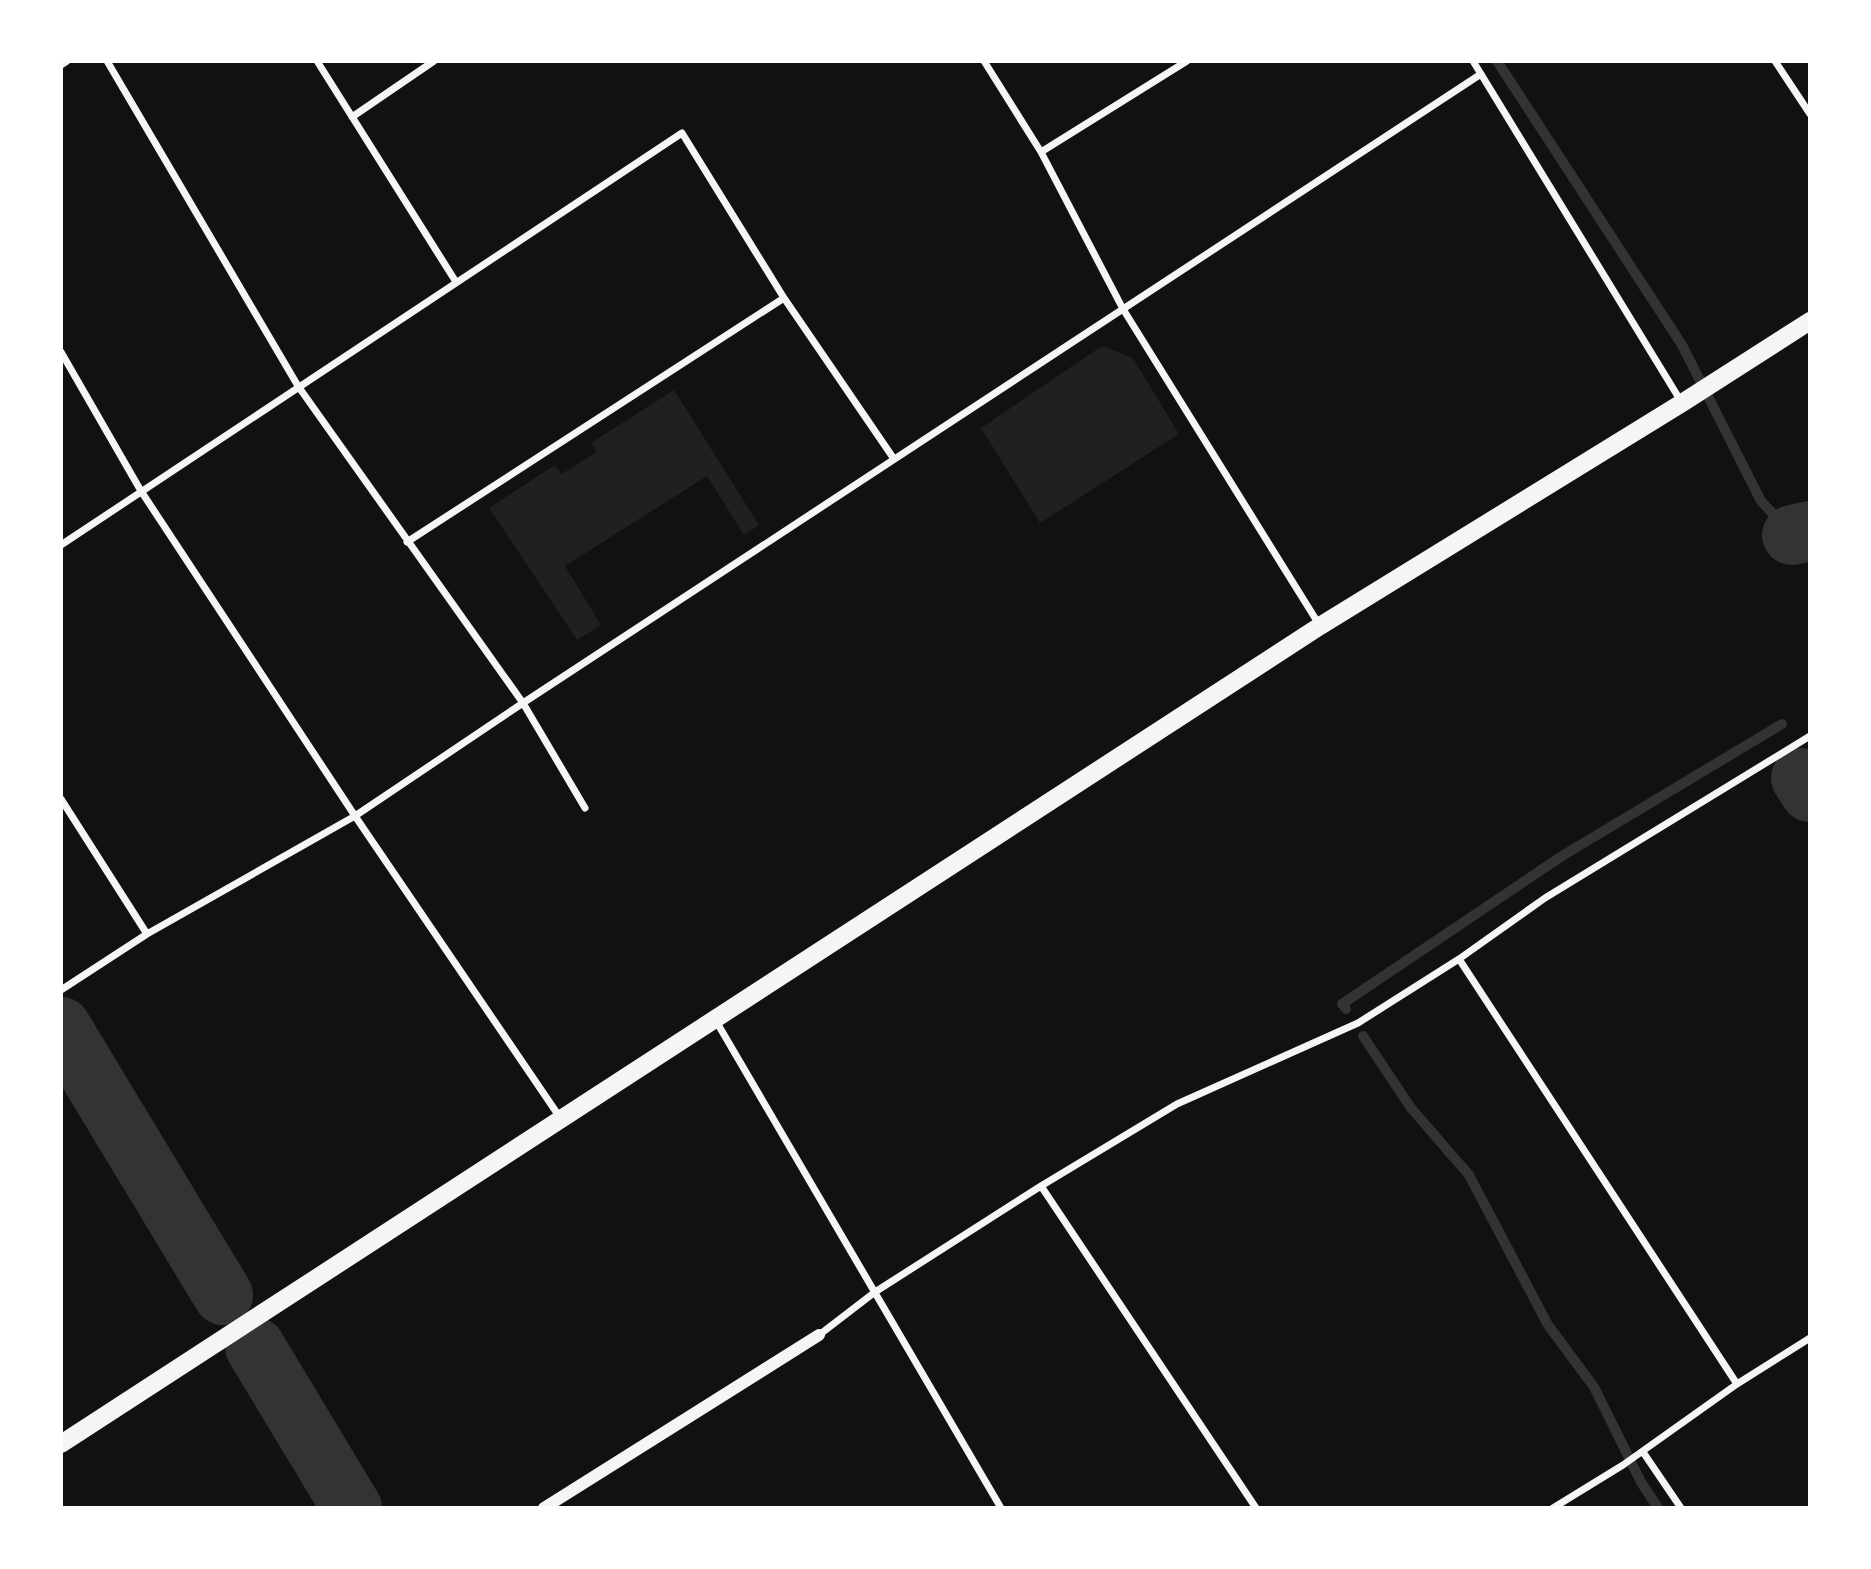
<svg xmlns="http://www.w3.org/2000/svg" width="1871" height="1569" font-family="'Work Sans',sans-serif">
<style>
.green{fill:#202020}
.lines{fill:none;stroke-linecap:round;stroke-linejoin:round}
.stream{stroke:#333;stroke-width:10}
.river{stroke:#333;stroke-width:60}
.minor{stroke:#f5f5f5;stroke-width:7}
.tertiary{stroke:#f5f5f5;stroke-width:12}
.primary{stroke:#f5f5f5;stroke-width:18}
</style>
<rect width="100%" height="100%" fill="#111"/>
<path class="green" d="M1102 346 1133 358 1179 434 1040 523 981 428Z
M674 390 759 525 744 535 707 476 565 566 601 625 577 640 489 508 555 465 562 474 596 452 591 443Z"/>
<g class="lines">
<path class="stream" d="M1497 61 1682 345 1761 501 1810 554
M1346 1009 1342 1004 1562 856 1782 724
M1363 1036 1411 1108 1469 1175 1548 1325 1594 1387 1641 1482 1658 1508"/>
<path class="river" d="M1792 535 1810 531
M1801 778 1810 792
M61 1027 223 1295
M255 1347 352 1508"/>
<path class="minor" d="M107 61 298 386 523 703 585 808
M317 61 456 282
M984 61 1041 152 1123 309 1320 626
M1473 61 1682 403
M1775 61 1810 114
M61 65 67 61
M352 117 434 61
M1041 152 1187 61
M61 352 141 491 355 816 561 1119
M407 542 784 298
M61 545 682 133 784 298 894 459
M61 799 147 934
M1459 959 1737 1384
M61 990 147 934 355 816 523 703 1481 74
M716 1021 1001 1508
M1041 1186 1256 1508
M819 1335 875 1292 1041 1186 1177 1104 1358 1023 1459 959 1545 898 1810 736
M1643 1452 1681 1508
M1553 1508 1623 1465 1737 1384 1810 1338"/>
<path class="tertiary" d="M544 1508 819 1335"/>
<path class="primary" d="M61 1444 1320 626 1682 403 1810 321"/>
</g>
<rect width="1871" height="1569" fill="none" stroke="#ffffff" stroke-width="126"/>
</svg>
